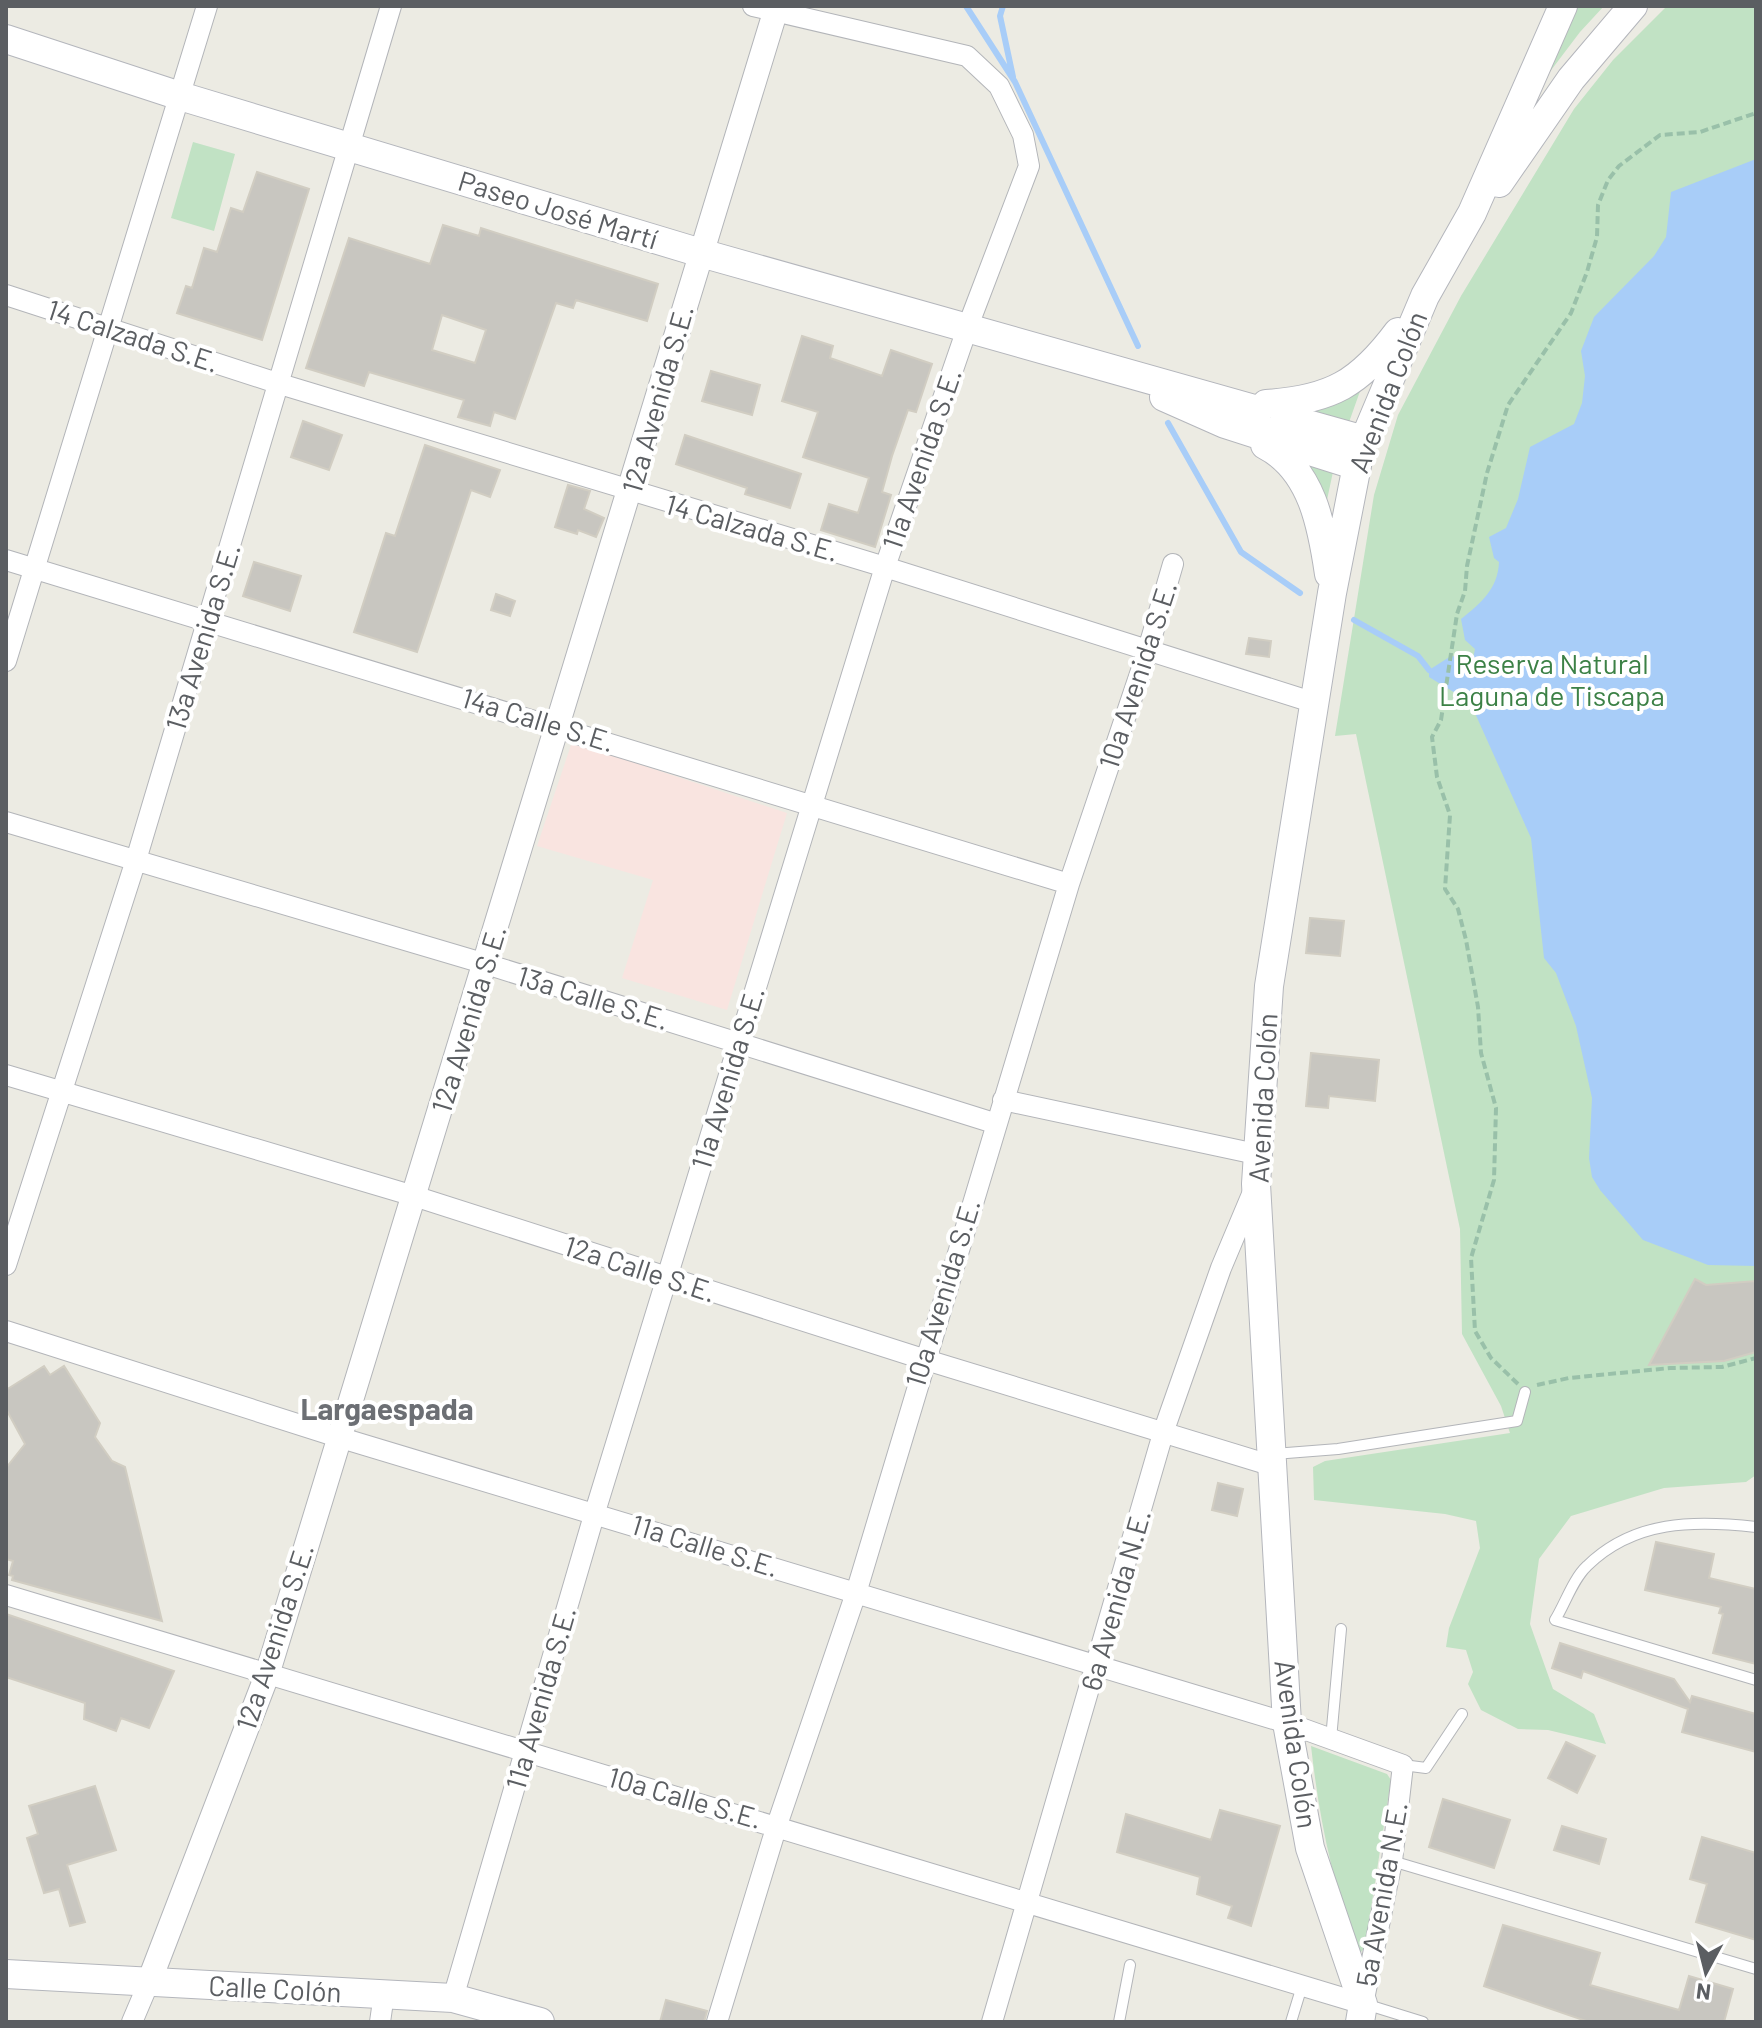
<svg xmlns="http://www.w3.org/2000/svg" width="1762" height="2028" font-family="Barlow,sans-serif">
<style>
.medical{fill:#f9e4e0}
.green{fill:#c1e2c4}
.water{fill:#a8cdf8}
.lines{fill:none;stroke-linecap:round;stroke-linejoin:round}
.stream{stroke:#a8cdf8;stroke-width:6}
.building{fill:#c8c6c0;stroke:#d1cdc2;stroke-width:2;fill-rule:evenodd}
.service-casing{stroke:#b3b5b9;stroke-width:12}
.minor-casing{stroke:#b3b5b9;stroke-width:22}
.tertiary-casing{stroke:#b3b5b9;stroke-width:26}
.secondary-casing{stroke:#b4b6bc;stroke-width:30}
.path{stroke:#99c0a9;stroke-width:4;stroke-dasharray:8 4;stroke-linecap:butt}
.service{stroke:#fff;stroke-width:10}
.minor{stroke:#fff;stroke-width:20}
.tertiary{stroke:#fff;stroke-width:24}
.secondary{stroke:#fff;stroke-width:28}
.labels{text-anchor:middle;stroke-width:8;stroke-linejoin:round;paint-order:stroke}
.street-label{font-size:28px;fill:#5b5e62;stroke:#fff}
.park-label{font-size:28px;fill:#3c8146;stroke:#fff}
.neighbourhood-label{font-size:30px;font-weight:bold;fill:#6c6f74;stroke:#fff}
</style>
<rect width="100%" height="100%" fill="#ecebe3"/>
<path class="medical" d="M572 742 787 813 727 1010 622 978 653 880 537 846Z"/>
<path class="green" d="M1573 6H1604L1580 32 1527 102Z
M1667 6H1756V1475L1746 1482 1664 1488 1571 1516 1539 1559 1530 1624 1553 1689 1594 1714 1606 1744 1548 1730 1518 1729 1481 1710 1468 1684 1473 1672 1466 1650 1446 1647 1449 1628 1480 1548 1476 1521 1445 1514 1314 1500 1313 1467 1325 1461 1510 1433 1501 1406 1462 1334 1460 1229 1356 734 1335 736 1374 495 1398 415 1461 296 1574 109 1613 60Z
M193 142 235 154 214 231 171 218Z
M1364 380 1348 425 1290 406Z
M1295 455 1334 467 1324 514Z
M1311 1746 1387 1774 1391 1780 1365 1947 1361 1952 1357 1949C1332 1882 1319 1817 1311 1746Z"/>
<path class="water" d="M1756 159V1266L1708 1265 1643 1240 1600 1190 1592 1177 1589 1158 1592 1098 1576 1026 1556 973 1544 958 1531 838 1470 702 1429 677V670L1451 656 1473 659 1475 649 1465 640 1461 619C1480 604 1498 589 1499 562L1494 558 1489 537 1506 528 1518 499 1530 447 1574 424 1582 403 1585 376 1581 351 1594 317 1654 256 1666 237 1671 192Z"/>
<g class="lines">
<path class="stream" d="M966 6 1015 82 1138 346
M1003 6 1000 16 1013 77
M1168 423 1241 552 1300 593
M1354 620 1418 656 1429 670"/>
</g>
<path class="building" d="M257 172 309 189 262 340 177 313 186 286 192 288 204 248 217 252 231 208 243 212Z
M443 225 479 236 481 228 658 284 647 321 576 300 573 308 556 303 515 419 494 412 490 426 458 417 464 400 369 372 364 386 306 368 349 238 430 264ZM442 315 486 330 475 363 432 350Z
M802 336 833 346 830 358 882 376 891 350 932 364 916 412 908 410 892 456 882 492 891 495 875 547 821 530 829 504 858 513 869 478 803 457 818 412 782 401Z
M711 371 760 385 752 415 702 401Z
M303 421 342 435 329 470 291 457Z
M685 435 801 474 790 508 745 494 747 488 676 464Z
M425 445 500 470 490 497 471 490 417 652 354 632 386 533 395 536Z
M568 485 590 491 584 509 604 518 596 537 578 530 577 534 555 527Z
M254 562 301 576 290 611 243 596Z
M496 594 515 601 510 616 491 610Z
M1249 638 1271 641 1269 657 1246 654Z
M1310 918 1344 921 1340 956 1306 953Z
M1311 1053 1379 1060 1375 1101 1329 1096 1328 1108 1306 1106Z
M1695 1279 1706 1285 1756 1281V1352L1724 1361 1649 1365Z
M44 1366 50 1375 64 1366 100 1423 95 1437 112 1461 125 1467 162 1621 12 1580 13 1576 9 1575 13 1561 6 1559V1468L25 1444 6 1409V1390Z
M1218 1483 1243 1489 1237 1516 1212 1510Z
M1656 1542 1714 1554 1709 1578 1756 1589V1664L1713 1653 1723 1614 1719 1613 1721 1607 1645 1590Z
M6 1614 174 1671 149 1728 121 1718 116 1731 84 1719 85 1703 6 1677Z
M1560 1643 1674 1679 1690 1702 1692 1696 1756 1714V1752L1682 1732 1688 1709 1583 1671 1581 1678 1552 1668Z
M1566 1742 1595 1756 1577 1793 1548 1778Z
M95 1786 116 1850 67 1865 85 1922 70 1926 59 1889 44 1893 27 1838 38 1834 29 1806Z
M1443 1799 1510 1820 1494 1868 1429 1847Z
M1220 1810 1280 1826 1251 1926 1228 1918 1232 1906 1197 1894 1200 1877 1117 1852 1126 1814 1211 1840Z
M1562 1826 1606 1839 1599 1864 1554 1850Z
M1702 1837 1756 1853V1940L1696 1922 1707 1884 1690 1879Z
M1503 1925 1600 1953 1590 1985 1679 2010 1689 1976 1733 1989 1724 2022H1589L1484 1986Z
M666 2000 707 2011 704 2022H660Z"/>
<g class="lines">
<g class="service-casing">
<path id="service" d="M1274 1454 1338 1449 1517 1421 1525 1392
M1756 1527C1694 1520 1634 1520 1587 1566 1573 1579 1565 1604 1555 1620L1756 1680
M1331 1739 1341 1629
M1403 1765 1426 1768 1462 1714
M1392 1861 1756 1969
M1365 2004 1423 2022
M1119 2022 1130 1965
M1291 2022 1302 1986"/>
</g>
<g class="minor-casing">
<path id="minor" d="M6 295 280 384 885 567 1315 703
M6 560 1069 884
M6 661 207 6
M6 822 486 964 994 1123
M6 1075 414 1196 923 1359 1273 1466
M1003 1100 1256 1154
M6 1265 136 860 391 6
M6 1331 338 1437 1287 1723 1403 1765 1392 1861 1363 2004 6 1595
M453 1998 595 1512 885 567 968 326 1029 166 1023 135 999 86 967 56 753 6
M132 2022 149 1982
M380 2022 384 1994
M717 2022 777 1825 856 1593 1069 884 1147 653 1173 564
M992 2022 1164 1430 1221 1268 1253 1192"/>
</g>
<g class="tertiary-casing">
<path id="tertiary" d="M149 1982 267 1675 777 6"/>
</g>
<g class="secondary-casing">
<path id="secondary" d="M6 39 180 96 701 253 1364 440
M1499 183 1571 79 1633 6
M1164 397 1225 424 1357 466
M1266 404C1331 400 1360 383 1398 332
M1265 445C1312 469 1322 526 1329 574
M6 1974 453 1998 540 2022
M1360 2022 1363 2004 1310 1848 1287 1723 1256 1184 1269 986 1332 593 1360 450 1425 296 1472 213 1563 6"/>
</g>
<path class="path" d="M1518 1384 1491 1358 1475 1331 1471 1258 1494 1180 1496 1108 1481 1053 1478 1007 1466 940 1458 909 1445 889 1450 815 1437 777 1432 737 1441 720 1457 614 1465 591 1467 566 1487 473 1508 405 1571 313 1587 272 1597 237 1598 205 1608 180 1619 166 1660 135 1700 132 1756 113
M1537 1385 1569 1378 1670 1368 1722 1367 1756 1358"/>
<use href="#service" class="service"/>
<use href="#minor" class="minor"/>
<use href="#tertiary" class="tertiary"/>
<use href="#secondary" class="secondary"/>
</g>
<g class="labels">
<g class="street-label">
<text transform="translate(558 210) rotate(17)" y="10">Paseo José Martí</text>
<text transform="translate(133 336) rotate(18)" y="10">14 Calzada S.E.</text>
<text transform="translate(1388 392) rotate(-69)" y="10">Avenida Colón</text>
<text transform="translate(658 399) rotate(-74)" y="10">12a Avenida S.E.</text>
<text transform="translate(922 459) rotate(-71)" y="10">11a Avenida S.E.</text>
<text transform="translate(752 528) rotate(16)" y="10">14 Calzada S.E.</text>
<text transform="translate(203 637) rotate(-73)" y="10">13a Avenida S.E.</text>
<text transform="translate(1138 675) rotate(-72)" y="10">10a Avenida S.E.</text>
<text transform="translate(538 720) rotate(17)" y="10">14a Calle S.E.</text>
<text transform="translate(593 998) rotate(17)" y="10">13a Calle S.E.</text>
<text transform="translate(469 1019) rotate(-73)" y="10">12a Avenida S.E.</text>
<text transform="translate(728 1078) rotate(-73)" y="10">11a Avenida S.E.</text>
<text transform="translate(1263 1098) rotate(-87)" y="10">Avenida Colón</text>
<text transform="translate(640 1269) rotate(18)" y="10">12a Calle S.E.</text>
<text transform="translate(943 1293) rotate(-73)" y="10">10a Avenida S.E.</text>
<text transform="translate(705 1546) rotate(17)" y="10">11a Calle S.E.</text>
<text transform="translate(1116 1600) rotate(-74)" y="10">6a Avenida N.E.</text>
<text transform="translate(275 1637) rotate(-72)" y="10">12a Avenida S.E.</text>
<text transform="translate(541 1698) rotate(-74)" y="10">11a Avenida S.E.</text>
<text transform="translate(1296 1744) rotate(82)" y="10">Avenida Colón</text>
<text transform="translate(685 1798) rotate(16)" y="10">10a Calle S.E.</text>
<text transform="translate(1382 1894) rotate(-80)" y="10">5a Avenida N.E.</text>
<text transform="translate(275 1989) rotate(3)" y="10">Calle Colón</text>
</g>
<g class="park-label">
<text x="1552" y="674">Reserva Natural<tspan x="1552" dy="32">Laguna de Tiscapa</tspan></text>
</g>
<g class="neighbourhood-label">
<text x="387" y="1420">Largaespada</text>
</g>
</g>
<rect width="1762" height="2028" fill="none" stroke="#5b5e62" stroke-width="16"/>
<g transform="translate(1706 1972) rotate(187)" stroke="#ffffff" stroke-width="6" paint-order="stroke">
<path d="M0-6L14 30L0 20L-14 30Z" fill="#5b5e62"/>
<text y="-12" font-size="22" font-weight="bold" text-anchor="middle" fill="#5b5e62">N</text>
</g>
</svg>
